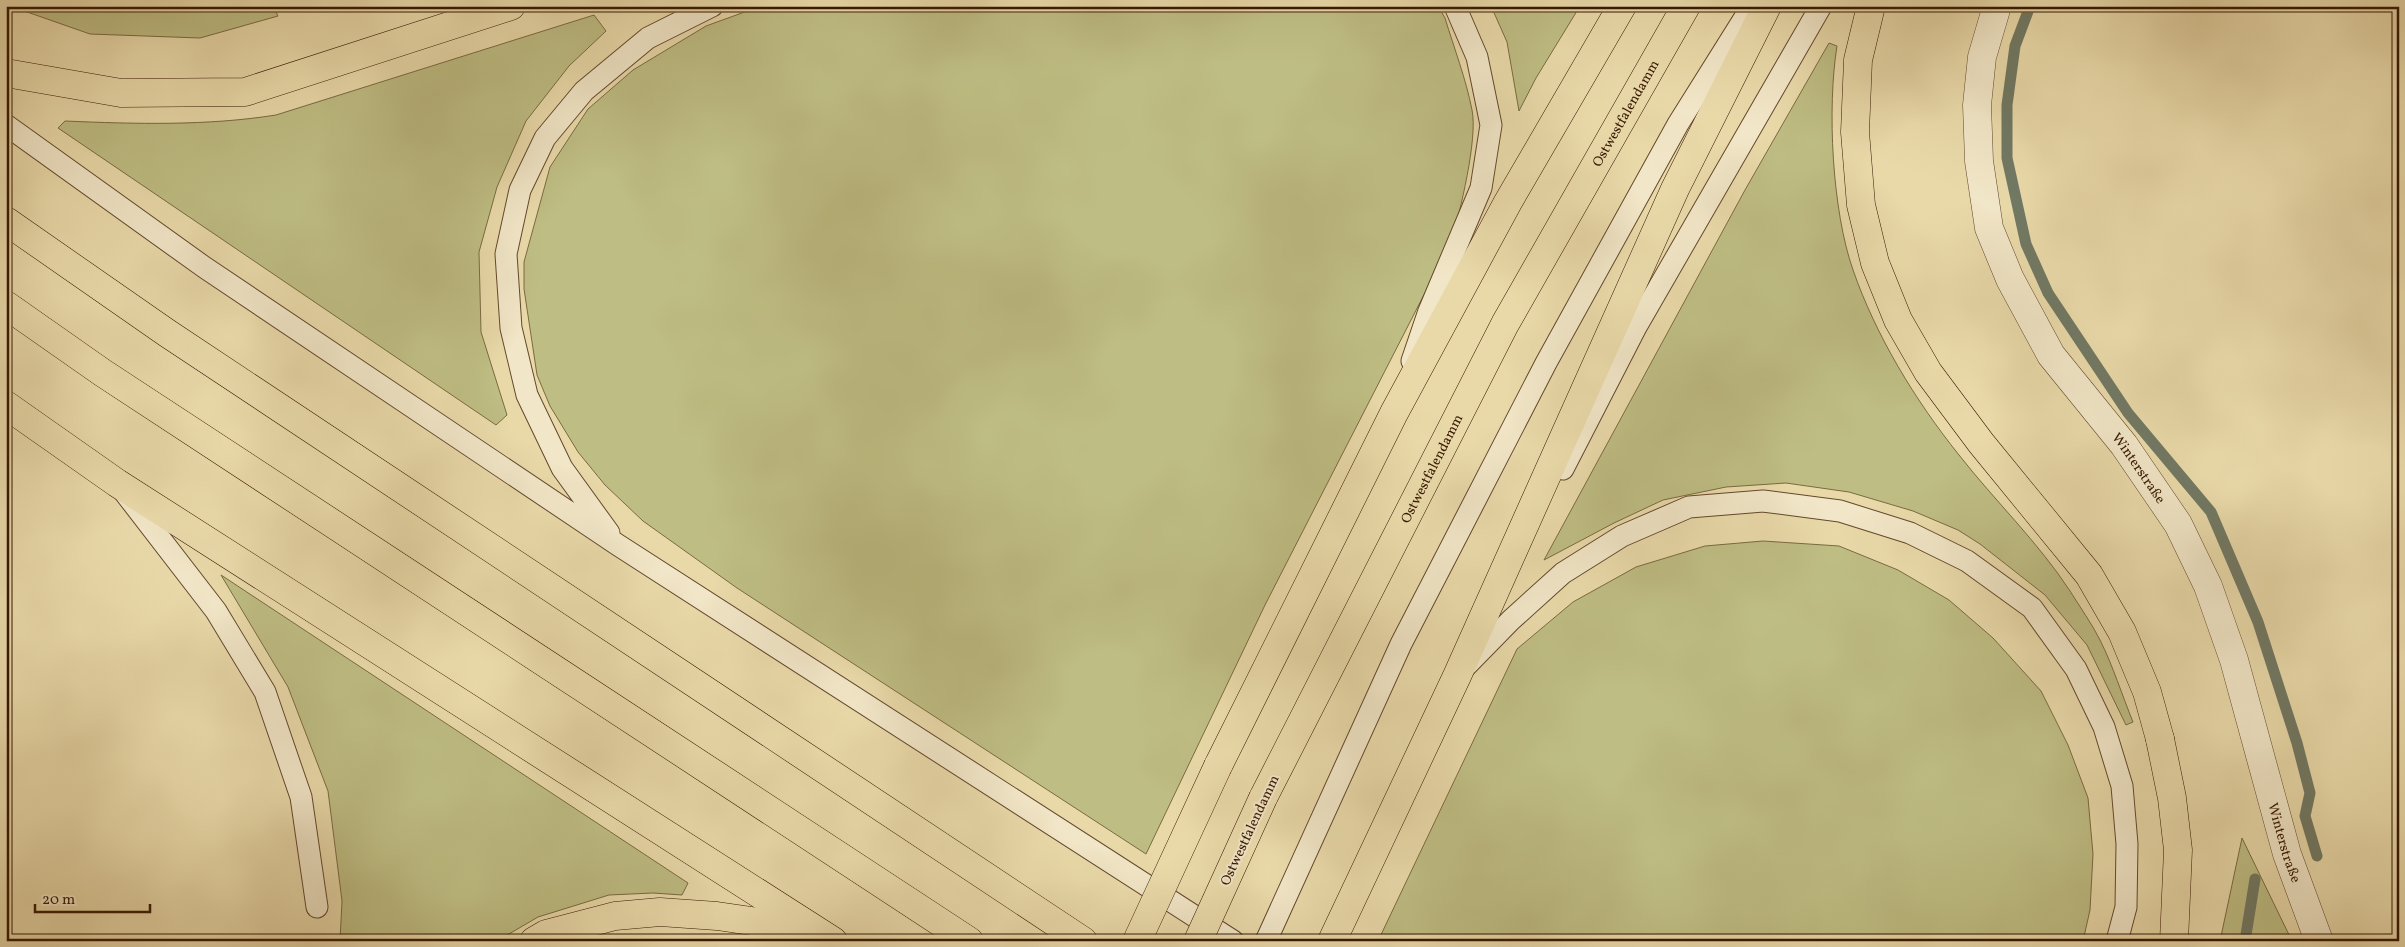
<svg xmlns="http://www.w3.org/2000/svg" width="2405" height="947" font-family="Vollkorn,serif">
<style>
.green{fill:#bebd83;stroke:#7a6a42}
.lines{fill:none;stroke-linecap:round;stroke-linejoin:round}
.stream{stroke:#717964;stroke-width:11}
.service-casing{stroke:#64482c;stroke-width:23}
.minor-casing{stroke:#64482c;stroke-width:29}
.trunk-casing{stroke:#371802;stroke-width:29}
.motorway-casing{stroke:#371802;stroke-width:29}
.service{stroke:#f1e6c7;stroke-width:21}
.minor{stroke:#f1e6c7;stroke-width:28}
.trunk{stroke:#e9d9a9;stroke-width:28}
.motorway{stroke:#e9d9a9;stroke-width:28}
.motorway-bridge-casing{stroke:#371802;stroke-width:29;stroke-linecap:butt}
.motorway-bridge{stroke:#e9d9a9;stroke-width:28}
.labels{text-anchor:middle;stroke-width:4;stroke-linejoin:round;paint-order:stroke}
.street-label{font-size:14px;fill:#371802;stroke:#f1e6c7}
</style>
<rect width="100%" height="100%" fill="#e9d9a9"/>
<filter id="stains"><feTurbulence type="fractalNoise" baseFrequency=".004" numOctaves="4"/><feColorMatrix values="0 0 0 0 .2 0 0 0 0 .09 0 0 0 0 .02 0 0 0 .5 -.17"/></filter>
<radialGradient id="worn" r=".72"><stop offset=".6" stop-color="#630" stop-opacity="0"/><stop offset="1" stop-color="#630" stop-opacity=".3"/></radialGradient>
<path class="green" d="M10 6H273L278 16 200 38 90 34Z
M761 6H1438L1445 18C1454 48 1466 79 1472 110 1478 138 1460 213 1451 242L1265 605 1146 854 737 588 643 521 605 485 578 452 550 406 537 375 524 289V262L550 167 588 109 633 70 706 26Z
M1491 6H1580L1536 78 1519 111 1507 42Z
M594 15 606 31 569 66 526 121 497 187 479 252 481 332 507 415 496 425 58 128 65 121C135 124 207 126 276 115Z
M1829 43 1837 46C1827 108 1832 210 1853 270 1876 336 1915 400 1959 455 1995 501 2038 542 2070 591 2080 607 2092 624 2100 640 2113 666 2122 695 2133 722L2126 725 2087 645 2045 595 1980 544 1958 530 1913 511 1849 492 1786 483 1726 487 1663 500 1614 523 1544 560 1745 190Z
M1763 541 1839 546 1898 570 1949 600 1993 638 2041 691 2068 745 2088 798 2093 854 2090 910 2083 941H1378L1517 649 1573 602 1636 567 1705 546Z
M221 575 688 883 682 895 653 893 609 895 538 917 497 941H340L342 901 328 791 288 687Z
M2242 838 2292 941H2220Z"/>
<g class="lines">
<path class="stream" d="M2030 6 2015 46 2007 105V158L2026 244 2048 293 2128 413 2211 512 2258 622 2297 743 2310 793 2305 816 2317 856
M2245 941 2255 879"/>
<g class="service-casing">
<path id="service" d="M6 125 204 267 618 545 1233 941
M1412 361 1429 311 1481 188 1491 125 1477 57 1455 6
M1563 469 1636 327 1821 6
M125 493 216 611 265 692 301 797 317 907
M609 533 562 468 527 395 511 328 506 254 520 190 545 138 584 91 648 38 712 6
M1464 668 1511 620 1563 573 1622 536 1689 507 1763 501 1840 511 1910 533 1967 561 2032 608 2076 669 2104 727 2122 786 2127 844 2126 907 2117 941
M1266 941 1401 644 1546 363 1678 124 1752 6"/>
</g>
<g class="minor-casing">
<g id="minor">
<path id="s1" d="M1997 6 1982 57 1977 105 1979 161 1989 228 2010 279 2051 355 2124 445 2178 524 2208 586 2234 660 2287 854 2319 941"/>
</g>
</g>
<g class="trunk-casing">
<path id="trunk" d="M1871 6 1858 60 1855 132 1861 205 1875 263 1898 320 1928 372 1981 443 2089 575 2122 632 2147 692 2160 739
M1332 941 1457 676 1675 189 1767 6"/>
</g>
<g class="motorway-casing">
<g id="motorway">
<path d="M6 73 121 93 245 92 511 6"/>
<path d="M6 221 167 333 1083 941"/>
<path d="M6 305 103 373 969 941"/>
<path d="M6 405 117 483 833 941"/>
<path d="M2160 739 2172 798 2178 850 2174 941"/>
<path d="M1218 766 1394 413 1508 202 1622 6"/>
<path id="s2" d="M1263 798 1505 324 1686 6"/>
<path d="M534 941 546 934 615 916 660 912 717 916 807 929"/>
</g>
</g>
<use href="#service" class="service"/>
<use href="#minor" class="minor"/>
<use href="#trunk" class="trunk"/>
<use href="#motorway" class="motorway"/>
<g class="motorway-bridge-casing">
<path id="motorway-bridge" d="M1137 941 1218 766
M1198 941 1263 798"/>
</g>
<use href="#motorway-bridge" class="motorway-bridge"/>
</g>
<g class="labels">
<g class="street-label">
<text dy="5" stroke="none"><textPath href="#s2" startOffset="775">Ostwestfalendamm</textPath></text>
<text dy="5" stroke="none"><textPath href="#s2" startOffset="370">Ostwestfalendamm</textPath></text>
<text dy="5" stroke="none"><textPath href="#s1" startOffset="510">Winterstraße</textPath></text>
<text transform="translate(1249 830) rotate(-65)" y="5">Ostwestfalendamm</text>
<text dy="5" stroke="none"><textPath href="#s1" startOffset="915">Winterstraße</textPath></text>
</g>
</g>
<rect width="2405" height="947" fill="none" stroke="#e9d9a9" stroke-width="25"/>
<rect x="8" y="8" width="2390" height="932" fill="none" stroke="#371802" stroke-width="2.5"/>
<rect x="12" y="12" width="2380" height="922" fill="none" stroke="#371802"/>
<path d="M35 904v8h115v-8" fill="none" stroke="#371802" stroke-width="2.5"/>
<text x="42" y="904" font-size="15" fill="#371802" stroke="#f1e6c7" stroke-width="4" paint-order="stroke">20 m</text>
<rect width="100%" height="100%" filter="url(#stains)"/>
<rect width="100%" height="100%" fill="url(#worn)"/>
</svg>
